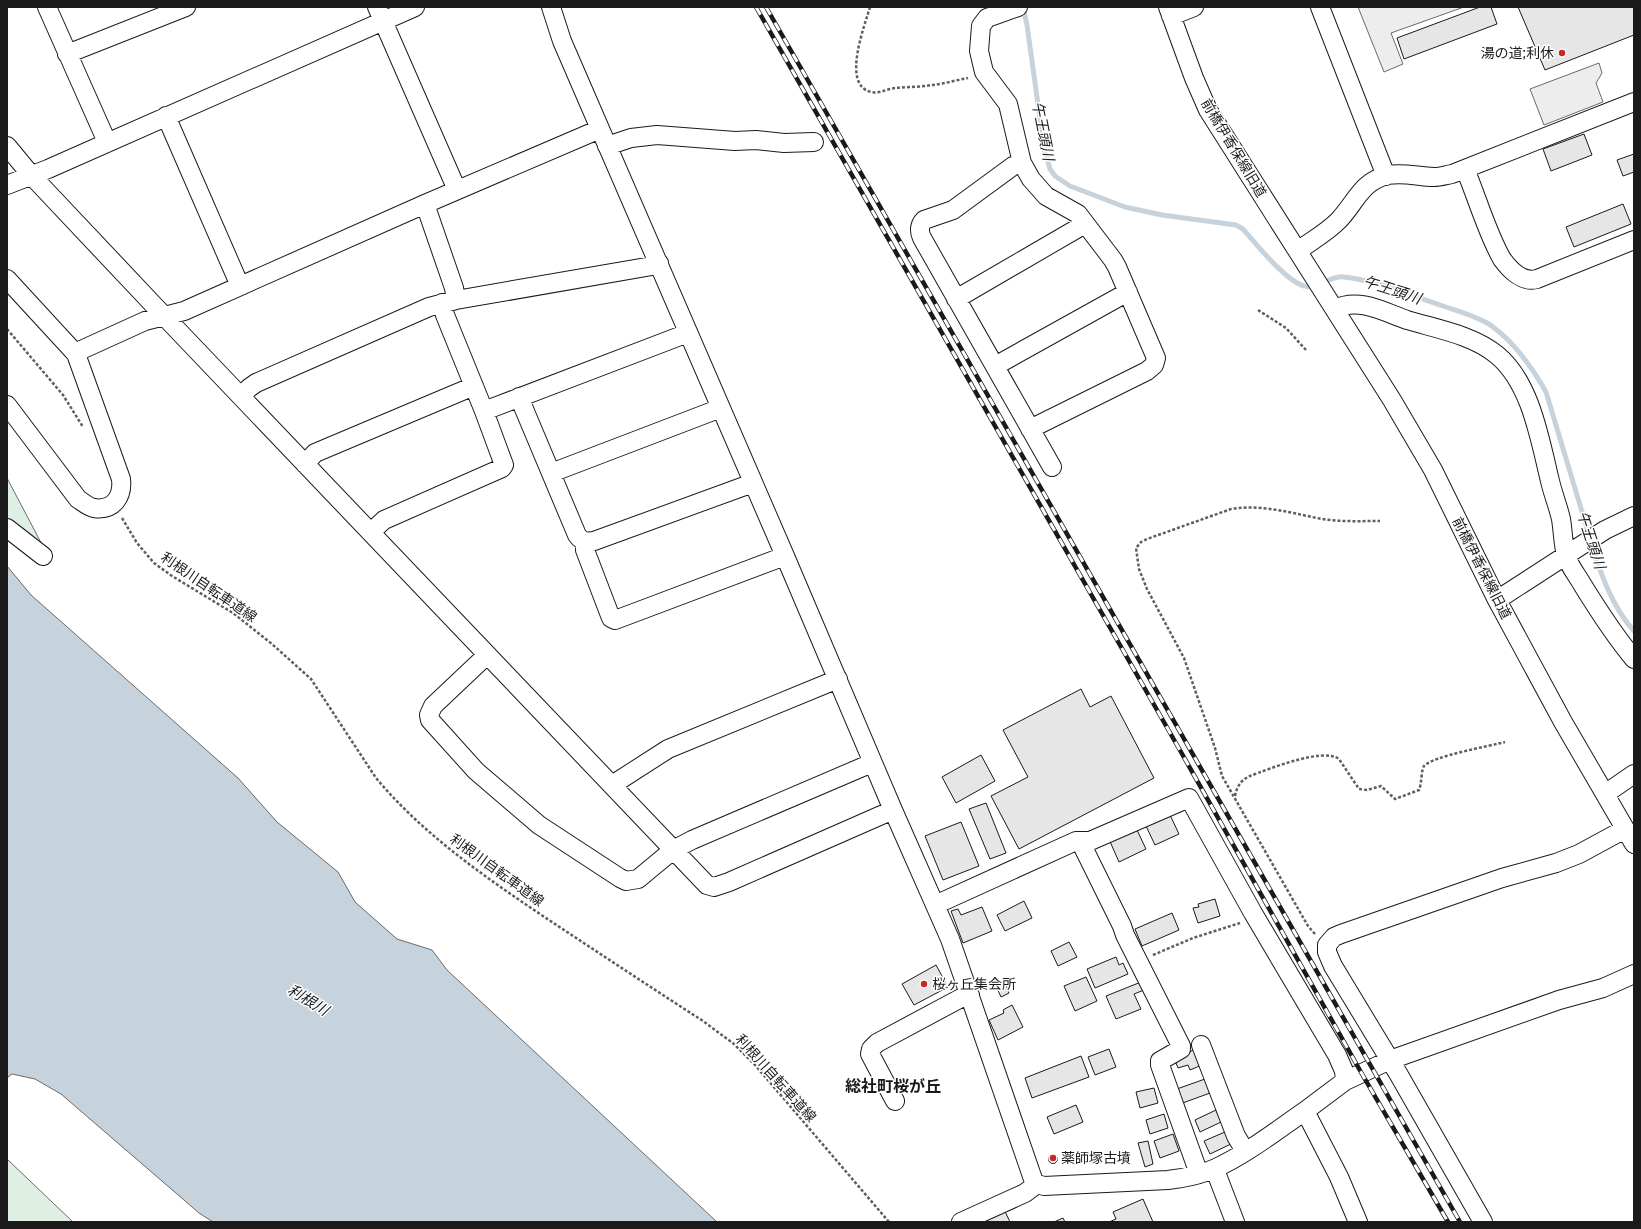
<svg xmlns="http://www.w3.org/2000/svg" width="1641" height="1229" font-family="'Public Sans','Noto Sans JP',sans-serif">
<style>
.green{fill:#e0efe3;stroke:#6a6a6a}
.parking{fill:#ededed;stroke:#6a6a6a}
.water{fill:#c6d2dc;stroke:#6a6a6a}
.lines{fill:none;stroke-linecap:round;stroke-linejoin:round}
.stream{stroke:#c6d2dc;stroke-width:5}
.building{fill:#e6e6e6;stroke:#1a1a1a}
.minor-casing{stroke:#1a1a1a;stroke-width:20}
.path{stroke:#5f5f5f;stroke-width:2.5;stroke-dasharray:3 2;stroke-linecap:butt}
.minor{stroke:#fff;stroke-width:18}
.rail-casing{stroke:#1a1a1a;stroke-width:4.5}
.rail{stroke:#fff;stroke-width:3;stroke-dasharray:9;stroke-linecap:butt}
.poi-dot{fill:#c62828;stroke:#fff;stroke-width:1.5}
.labels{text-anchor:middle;stroke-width:3;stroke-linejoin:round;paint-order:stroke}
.poi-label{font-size:14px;fill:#1a1a1a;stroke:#fff;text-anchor:start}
.street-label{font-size:14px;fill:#1a1a1a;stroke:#fff}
.water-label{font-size:15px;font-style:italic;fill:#1a1a1a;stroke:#fff}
.quarter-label{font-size:16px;font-weight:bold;fill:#1a1a1a;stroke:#fff}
</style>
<rect width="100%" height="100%" fill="#fff"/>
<path class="green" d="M7 478 47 554 7 536Z
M7 1159 73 1222H7Z"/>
<path class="parking" d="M1358 7H1464L1391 33 1403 64 1384 72Z
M1599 63 1602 73 1596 83 1603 102 1544 125 1530 89Z"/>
<path class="water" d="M7 566 31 595 238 778 277 822 338 872 355 902 397 939 432 950 447 970 717 1222H213L199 1213 61 1094 35 1079 12 1074 7 1078Z"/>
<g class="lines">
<path class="stream" d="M1023 7 1027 25 1044 148 1050 169 1055 176 1070 186 1125 207 1162 215 1236 225 1243 229C1256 244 1286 281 1304 286 1316 290 1331 275 1344 277 1378 281 1411 295 1443 306 1457 311 1482 318 1493 327 1516 344 1532 367 1546 392L1589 535
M1591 543C1601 574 1612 607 1634 631"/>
</g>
<path class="building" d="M1480 7H1491L1497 24 1404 59 1397 38Z
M1518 7H1634V35L1545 70Z
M1584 134 1592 155 1551 171 1543 149Z
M1634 154V172L1623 176 1617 160Z
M1623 204 1631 224 1574 247 1566 227Z
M1081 689 1090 707 1111 696 1154 778 1019 849 991 796 1028 777 1003 730Z
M981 755 995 781 956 803 942 777Z
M986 803 1006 853 990 859 969 809Z
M1170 815 1179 834 1155 845 1146 826Z
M961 822 979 866 943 880 925 836Z
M1136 828 1146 849 1119 862 1108 837Z
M1215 899 1220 916 1198 923 1193 908 1199 907 1198 904Z
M1024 901 1032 918 1005 931 997 915Z
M982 907 992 931 963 943 951 911 958 909 961 915Z
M1172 913 1179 930 1142 946 1135 929Z
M1069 942 1077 957 1058 966 1051 951Z
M1116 957 1119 965 1123 963 1128 974 1095 988 1087 969Z
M936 965 948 987 914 1005 902 984Z
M1086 977 1097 1001 1075 1011 1064 986Z
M1004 981 1009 993 1001 997 995 984Z
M1141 982 1144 990 1134 994 1141 1009 1116 1019 1106 996Z
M1012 1005 1023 1027 998 1040 989 1020 1004 1013 1003 1010Z
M1109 1049 1116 1067 1095 1075 1088 1057Z
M1196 1049 1202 1065 1190 1070 1188 1065 1178 1068 1174 1058Z
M1081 1056 1089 1077 1032 1098 1025 1078Z
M1205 1079 1210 1093 1180 1104 1174 1090Z
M1154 1088 1158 1103 1140 1108 1136 1092Z
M1076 1105 1083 1122 1054 1134 1047 1117Z
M1216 1110 1221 1122 1200 1132 1195 1120Z
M1164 1114 1168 1128 1150 1134 1146 1120Z
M1225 1132 1231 1144 1210 1154 1204 1141Z
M1173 1134 1179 1151 1160 1158 1154 1141Z
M1148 1141 1153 1164 1145 1167 1138 1143Z
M1048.5 1159a4.5 4.5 0 1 1 9 0a4.5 4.5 0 1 1-9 0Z
M1143 1199 1153 1222H1109L1116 1219 1113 1212Z
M1003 1207 1010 1222H988L985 1215Z
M1063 1218 1065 1222H1054Z"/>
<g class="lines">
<g class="minor-casing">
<path id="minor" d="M47 7 107 142
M377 7 457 190
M551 7 562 41 785 556 893 810 950 939 1034 1182 1037 1184 1044 1186 1168 1180C1185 1178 1201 1175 1216 1168 1248 1153 1276 1131 1305 1111L1339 1177 1358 1222
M1018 7 987 18 981 26 979 51 984 72 1008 104 1022 163 1031 179 1046 196 1078 214 1113 260 1117 267 1156 358 1154 365 1147 371 1030 429
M1168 7 1194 78 1208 110 1392 400 1433 470 1497 600 1563 722 1634 844
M1320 7 1386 176
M1171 16 1194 7
M67 54 186 7
M166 116 240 286
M7 146 31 175 165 317 707 885 714 887 729 882 893 810
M607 146 631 138 657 135 735 141 756 140 784 143 814 142
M1022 163 1013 166 953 210 924 220C919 225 919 232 922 238L1052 467
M1465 169C1477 197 1487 233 1502 259 1510 270 1523 283 1537 279L1634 240
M7 185 48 169 415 7
M425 204 454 288 456 300
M1298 251C1311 241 1326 233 1338 221 1355 204 1361 181 1388 175 1404 172 1419 177 1434 177 1440 177 1446 175 1452 174L1634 102
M7 279 76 354 121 479C123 496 114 511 94 508 88 507 83 502 78 499L7 405
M956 299 1085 224
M1335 309C1359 297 1384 312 1407 320 1437 329 1473 335 1497 355 1531 383 1540 440 1550 481 1553 494 1558 506 1561 519 1563 531 1563 544 1566 555 1569 566 1577 575 1582 584 1598 610 1614 635 1634 659
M76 354 79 351 145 321 184 311 425 204 600 129
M995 366 1128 292
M241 396 249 388 256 383 429 307 456 300 652 266 659 263
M519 397 577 535C582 542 586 542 594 541L753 483
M484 411 688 333
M305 464 315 453 474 386
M551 473 721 408
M7 528 43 556
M371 532 384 520 502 468 504 465 484 411 445 315 442 303
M585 542V550L611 618 615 620 785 556
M1497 600 1605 530 1634 516
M487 655 433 706 429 715 430 720 476 771 539 825 620 878 626 881 638 879 673 850 692 840 872 763
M612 785 668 749 838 679
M1605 794 1634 774
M1082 841 1083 847 1122 926 1125 935 1181 1046V1049L1160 1061V1065L1199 1174
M935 905 1076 841H1090L1189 798 1253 913 1337 1055 1344 1071 1345 1081
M1201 1045 1236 1136 1245 1151
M895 1101 870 1054 871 1049 877 1043 961 998 970 995
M1305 1111 1345 1081 1390 1060 1559 1000 1603 988 1634 974
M1216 1168 1217 1175 1235 1222
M961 1222 1025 1193 1037 1184
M1483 1222 1399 1075 1333 966 1327 952V945L1334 937 1341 934 1502 878 1556 863 1579 854 1625 829"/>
</g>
<path class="path" d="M870 7C865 25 841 85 871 92 878 94 887 89 895 88 907 87 920 87 932 85 944 84 956 80 968 78
M1258 310 1286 328 1306 350
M7 329 63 395 83 427
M122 518 137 543 154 563 172 576 233 613 272 644 311 679 376 778C427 839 495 884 561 928 608 959 655 990 703 1021L734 1044 755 1065 889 1222
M1235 796C1237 786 1241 780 1250 776 1269 769 1323 747 1339 759L1359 789 1367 790 1381 786 1395 799 1419 790C1422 783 1421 770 1424 766 1433 756 1490 746 1505 742
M1315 934 1308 926 1222 776 1215 748 1184 658 1147 589 1139 569 1136 548 1141 542 1147 539 1231 509C1262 504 1291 513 1322 519 1341 522 1361 521 1380 521
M1153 955 1193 938 1240 923"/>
<use href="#minor" class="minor"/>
<g class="rail-casing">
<path id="rail" d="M756 7 1181 752 1362 1074 1448 1222
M766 7 1460 1222"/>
</g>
<use href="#rail" class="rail"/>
</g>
<g class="poi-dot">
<circle cx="1562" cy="53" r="4"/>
<circle cx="924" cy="984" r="4"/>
<circle cx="1053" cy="1158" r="4"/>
</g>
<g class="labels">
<g class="poi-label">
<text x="1554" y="58" text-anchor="end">湯の道;利休</text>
<text x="932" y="989">桜ヶ丘集会所</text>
<text x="1061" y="1163">薬師塚古墳</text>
</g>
<g class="street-label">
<text transform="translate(1234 148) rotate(59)" y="5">前橋伊香保線旧道</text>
<text transform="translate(1482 568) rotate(63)" y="5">前橋伊香保線旧道</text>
<text transform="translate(209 587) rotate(34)" y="5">利根川自転車道線</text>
<text transform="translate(497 870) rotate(36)" y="5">利根川自転車道線</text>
<text transform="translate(776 1078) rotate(48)" y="5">利根川自転車道線</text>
</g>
<g class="water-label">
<text transform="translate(1043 131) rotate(79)" y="5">午王頭川</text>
<text transform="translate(1392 290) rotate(18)" y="5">午王頭川</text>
<text transform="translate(1591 540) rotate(72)" y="5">午王頭川</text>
<text transform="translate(308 1000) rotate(31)" y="5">利根川</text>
</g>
<g class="quarter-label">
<text x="893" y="1092">総社町桜が丘</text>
</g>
</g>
<rect width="1641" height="1229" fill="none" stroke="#1a1a1a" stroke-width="16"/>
</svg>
